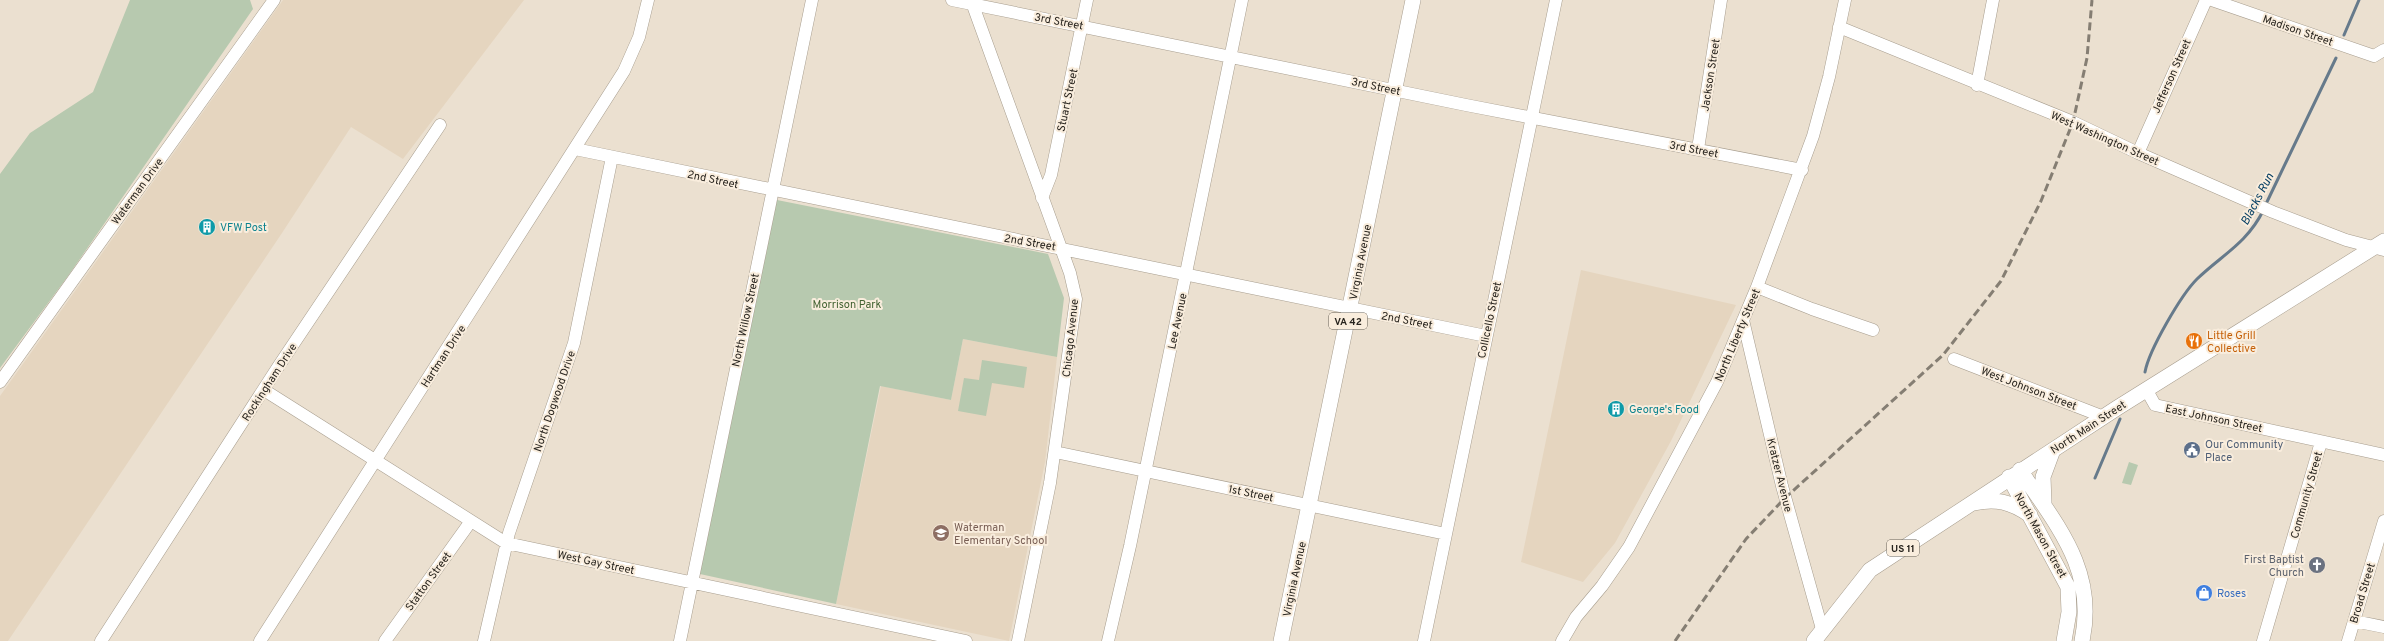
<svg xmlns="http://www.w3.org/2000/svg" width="2384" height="641" font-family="Overpass,sans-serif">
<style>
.built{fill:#e5d5bf}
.green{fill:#b7c9af}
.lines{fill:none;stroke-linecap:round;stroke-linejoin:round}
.stream{stroke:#667a8b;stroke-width:3}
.minor-casing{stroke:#a79d8e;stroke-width:13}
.major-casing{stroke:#a79d8e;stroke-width:16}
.minor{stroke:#fff;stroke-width:12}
.major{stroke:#fff;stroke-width:15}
.rail{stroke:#857e73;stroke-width:3;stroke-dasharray:8 4;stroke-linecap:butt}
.labels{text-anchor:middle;stroke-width:4;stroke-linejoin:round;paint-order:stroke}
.shield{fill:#f9eddd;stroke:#676057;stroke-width:1}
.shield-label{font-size:10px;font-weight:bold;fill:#28241e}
.street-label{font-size:11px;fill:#28241e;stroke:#f9eddd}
.culture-label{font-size:11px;fill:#0d838f;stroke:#f9eddd;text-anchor:start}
.park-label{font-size:11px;fill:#426232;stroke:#f9eddd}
.food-label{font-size:11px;fill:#c56008;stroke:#f9eddd;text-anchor:start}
.service-label{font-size:11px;fill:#4e5e75;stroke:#f9eddd;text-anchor:start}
.education-label{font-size:11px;fill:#785e54;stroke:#f9eddd;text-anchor:start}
.worship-label{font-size:11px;fill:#5b616d;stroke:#f9eddd;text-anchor:end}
.shop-label{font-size:11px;fill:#366cbe;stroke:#f9eddd;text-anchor:start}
.water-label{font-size:12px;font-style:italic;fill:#063f63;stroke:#f9eddd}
</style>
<rect width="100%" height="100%" fill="#ebe0d0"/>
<path class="built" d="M283 0H524L403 159 351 127 282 233 8 641H0V396Z
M1581 270 1736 305 1671 441 1615 543 1583 582 1521 562Z
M963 339 1057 357 1045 462 1009 641 836 604 881 386 951 400Z"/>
<path class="green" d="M130 0H250L253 9 68 276 0 368V174L30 133 93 92Z
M777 200 1048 254 1064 298 1057 357 963 339 951 400 880 386 836 604 700 574Z
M982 360 1027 367 1024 388 992 383 986 416 958 411 964 378 979 380Z
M2129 462 2138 465 2131 485 2122 483Z"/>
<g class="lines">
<path class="stream" d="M2344 35 2359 0
M2265 206 2336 58
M2145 372C2149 350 2181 295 2197 279 2222 255 2247 243 2263 211
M2095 478 2120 419"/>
<g class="minor-casing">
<path id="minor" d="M952 0 1466 105 1802 170
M971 0 1070 273 1076 299 1050 483 1018 641
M2212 0 2374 56 2384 50
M1839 27 2073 122 2138 153 2273 212 2346 240 2384 250
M1977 85 1993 0
M575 149 1486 336
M1698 149 1721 0
M2138 153 2206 0
M1042 198 1051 175 1087 0
M1757 287 1812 309 1873 330
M1743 320 1782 486 1822 629
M1954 359 2104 417
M0 382 274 0
M2146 389 2155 405 2384 455
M264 390 506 543 966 641
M1055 452 1446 534
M2354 621 2384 627
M101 641 278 367 440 125
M260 641 624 71 639 37 648 0
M385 641 471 521
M484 641 509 533 574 343 612 157
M680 641 812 0
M1108 641 1130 546 1242 0
M1424 641 1556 0
M1562 641 1576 617 1602 586 1629 547 1717 382 1757 287 1813 136 1829 77 1845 0
M2263 641 2321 442
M2348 641 2384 521"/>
</g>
<g class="major-casing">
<path id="major" d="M2020 470C2057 526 2097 570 2082 641
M2009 477 2068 587 2069 612 2064 641
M1974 503C1996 498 2011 502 2030 515
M2044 503 2043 477 2053 450
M1281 641 1413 0
M1814 641 1870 570 2117 408 2384 241"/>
</g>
<use href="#minor" class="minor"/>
<use href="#major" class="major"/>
<path class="rail" d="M1675 641 1746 539 1785 498 1943 355 2001 281 2041 201 2073 122 2087 58 2092 0"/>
</g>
<defs>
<g id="building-disc" transform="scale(0.9)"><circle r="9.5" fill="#0f9aa8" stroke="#f9eddd"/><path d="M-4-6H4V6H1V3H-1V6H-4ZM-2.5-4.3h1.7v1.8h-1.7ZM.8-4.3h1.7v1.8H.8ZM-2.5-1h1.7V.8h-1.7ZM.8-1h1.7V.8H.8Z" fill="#fff"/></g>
<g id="restaurant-disc" transform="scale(0.9)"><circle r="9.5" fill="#e8710a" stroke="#f9eddd"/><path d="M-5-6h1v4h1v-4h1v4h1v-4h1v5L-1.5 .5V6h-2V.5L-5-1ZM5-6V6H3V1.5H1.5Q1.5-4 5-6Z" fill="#fff"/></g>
<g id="civic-disc" transform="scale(0.9)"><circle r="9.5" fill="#5c6f8a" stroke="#f9eddd"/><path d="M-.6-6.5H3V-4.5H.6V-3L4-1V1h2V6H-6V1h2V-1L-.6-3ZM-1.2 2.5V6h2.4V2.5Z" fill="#fff"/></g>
<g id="school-disc" transform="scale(0.9)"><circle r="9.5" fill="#8d6e63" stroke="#f9eddd"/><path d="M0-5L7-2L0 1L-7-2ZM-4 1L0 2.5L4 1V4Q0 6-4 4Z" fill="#fff"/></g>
<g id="church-disc" transform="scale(0.9)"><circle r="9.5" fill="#6b7280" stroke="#f9eddd"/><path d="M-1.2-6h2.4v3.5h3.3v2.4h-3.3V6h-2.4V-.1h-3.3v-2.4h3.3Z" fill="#fff"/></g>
<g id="shop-disc" transform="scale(0.9)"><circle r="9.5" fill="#3f7fe0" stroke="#f9eddd"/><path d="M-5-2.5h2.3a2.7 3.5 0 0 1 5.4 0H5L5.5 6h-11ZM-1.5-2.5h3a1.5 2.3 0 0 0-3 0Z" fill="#fff"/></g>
</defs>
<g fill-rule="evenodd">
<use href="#building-disc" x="207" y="227"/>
<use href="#restaurant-disc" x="2194" y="341"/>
<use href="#building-disc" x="1616" y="409"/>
<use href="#civic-disc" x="2192" y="450"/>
<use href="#school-disc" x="941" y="533"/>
<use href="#church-disc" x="2317" y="565"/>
<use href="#shop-disc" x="2204" y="593"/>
</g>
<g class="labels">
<g class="shield">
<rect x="1329" y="313" width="38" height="16" rx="3"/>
<rect x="1887" y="540" width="32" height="16" rx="3"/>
</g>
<g class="shield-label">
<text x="1348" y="325">VA 42</text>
<text x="1903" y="552">US 11</text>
</g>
<g class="street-label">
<text transform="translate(1059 21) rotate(11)" y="4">3rd Street</text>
<text transform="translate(2298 30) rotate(19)" y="4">Madison Street</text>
<text transform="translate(1710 75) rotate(-81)" y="4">Jackson Street</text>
<text transform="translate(2171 76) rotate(-66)" y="4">Jefferson Street</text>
<text transform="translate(1376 86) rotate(12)" y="4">3rd Street</text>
<text transform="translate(1067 100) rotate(-78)" y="4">Stuart Street</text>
<text transform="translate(2105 138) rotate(24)" y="4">West Washington Street</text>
<text transform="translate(1694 149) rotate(11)" y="4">3rd Street</text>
<text transform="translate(713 179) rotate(12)" y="4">2nd Street</text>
<text transform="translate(137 191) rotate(-54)" y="4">Waterman Drive</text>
<text transform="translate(1030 242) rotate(10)" y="4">2nd Street</text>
<text transform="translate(1360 262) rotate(-79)" y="4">Virginia Avenue</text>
<text transform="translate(745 320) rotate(-78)" y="4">North Willow Street</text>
<text transform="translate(1407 320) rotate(11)" y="4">2nd Street</text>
<text transform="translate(1489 320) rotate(-78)" y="4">Collicello Street</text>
<text transform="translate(1177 321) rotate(-78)" y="4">Lee Avenue</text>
<text transform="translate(1737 335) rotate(-67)" y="4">North Liberty Street</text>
<text transform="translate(1070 338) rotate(-84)" y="4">Chicago Avenue</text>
<text transform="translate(443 356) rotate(-57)" y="4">Hartman Drive</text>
<text transform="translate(269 382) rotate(-57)" y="4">Rockingham Drive</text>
<text transform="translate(2029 388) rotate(21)" y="4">West Johnson Street</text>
<text transform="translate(554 401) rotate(-71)" y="4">North Dogwood Drive</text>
<text transform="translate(2214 418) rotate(12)" y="4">East Johnson Street</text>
<text transform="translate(2088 427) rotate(-33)" y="4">North Main Street</text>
<text transform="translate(1780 475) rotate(76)" y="4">Kratzer Avenue</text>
<text transform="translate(1251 493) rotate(12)" y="4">1st Street</text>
<text transform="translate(2306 495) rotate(-74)" y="4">Community Street</text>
<text transform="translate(2041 535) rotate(61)" y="4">North Mason Street</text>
<text transform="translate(596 562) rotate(12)" y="4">West Gay Street</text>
<text transform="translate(1294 579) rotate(-78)" y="4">Virginia Avenue</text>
<text transform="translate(428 581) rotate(-54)" y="4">Statton Street</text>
<text transform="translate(2362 593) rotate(-73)" y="4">Broad Street</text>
</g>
<g class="culture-label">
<text x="220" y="231">VFW Post</text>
<text x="1629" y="413">George's Food</text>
</g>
<g class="park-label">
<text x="847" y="308">Morrison Park</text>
</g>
<g class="food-label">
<text x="2207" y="339">Little Grill<tspan x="2207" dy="13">Collective</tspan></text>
</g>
<g class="service-label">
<text x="2205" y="448">Our Community<tspan x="2205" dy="13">Place</tspan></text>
</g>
<g class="education-label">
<text x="954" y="531">Waterman<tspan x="954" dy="13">Elementary School</tspan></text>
</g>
<g class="worship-label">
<text x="2304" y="563">First Baptist<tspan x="2304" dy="13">Church</tspan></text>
</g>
<g class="shop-label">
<text x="2217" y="597">Roses</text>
</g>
<g class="water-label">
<text transform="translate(2257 199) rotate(-62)" y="4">Blacks Run</text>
</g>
</g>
</svg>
